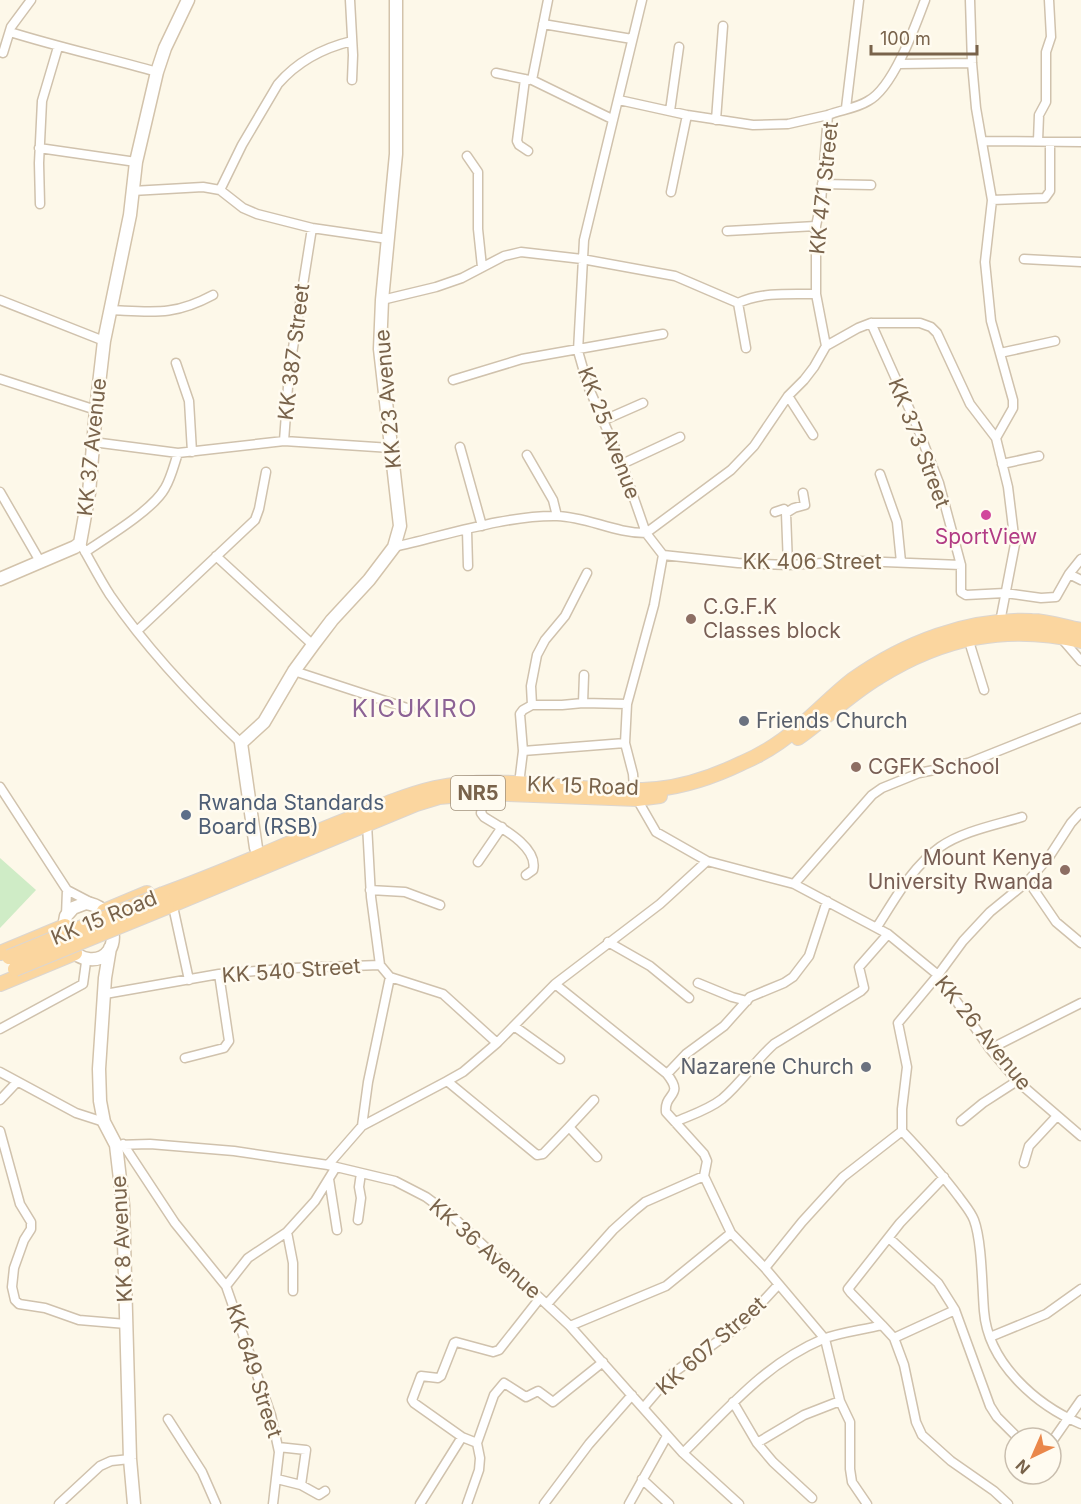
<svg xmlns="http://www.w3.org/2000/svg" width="1081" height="1504" font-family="Inter,sans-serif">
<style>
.green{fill:#cfecc6}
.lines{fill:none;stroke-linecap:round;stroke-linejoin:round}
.minor-casing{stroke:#d0c2ad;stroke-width:11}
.secondary-casing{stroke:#d3c3ab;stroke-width:15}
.trunk-casing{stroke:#dcd6d0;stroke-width:16}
.minor{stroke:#fff;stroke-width:8}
.secondary{stroke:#fff;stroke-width:12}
.trunk{stroke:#fbd69f;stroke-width:14}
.trunk-bridge-casing{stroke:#dcd6d0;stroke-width:16;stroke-linecap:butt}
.trunk-bridge{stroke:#fbd69f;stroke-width:14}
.hotel-dot{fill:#d1479c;stroke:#fffbf0;stroke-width:2}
.education-dot{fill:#8d6e63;stroke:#fffbf0;stroke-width:2}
.worship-dot{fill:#6b7280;stroke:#fffbf0;stroke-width:2}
.service-dot{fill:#5c6f8a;stroke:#fffbf0;stroke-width:2}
.labels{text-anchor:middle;stroke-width:5;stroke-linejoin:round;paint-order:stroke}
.shield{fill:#fffbf0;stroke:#a1917c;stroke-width:1.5}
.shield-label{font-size:20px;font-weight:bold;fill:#79634b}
.street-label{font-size:21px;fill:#79634b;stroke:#fffbf0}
.hotel-label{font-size:21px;fill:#b23c85;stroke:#fffbf0}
.education-label{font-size:21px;fill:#785e54;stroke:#fffbf0;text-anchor:start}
.worship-label{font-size:21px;fill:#5b616d;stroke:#fffbf0;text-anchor:start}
.service-label{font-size:21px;fill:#4e5e75;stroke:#fffbf0;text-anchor:start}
.quarter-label{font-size:24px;letter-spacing:1.5px;fill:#8c6395;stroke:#fffbf0}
</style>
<rect width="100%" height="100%" fill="#fdf8e9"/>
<path class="green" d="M0 858 36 890 0 928Z"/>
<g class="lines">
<g class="minor-casing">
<path id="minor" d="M350 0 353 55 352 80
M548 0 532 80 612 119
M970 0 972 63 976 108 992 200 985 262 991 321 1013 400V408L996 438 1008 487 1015 544 1000 622
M543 24 632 39
M10 32C58 47 108 58 157 72
M3 53 11 27 31 0
M899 64 972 63
M496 73 529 80
M525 79 517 141 519 145 528 151
M619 100 687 115 753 125 788 124 828 115
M846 108 859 0
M670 111 679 47
M716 120 723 26
M982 141 1081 142
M1038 141 1039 115 1046 102V52L1051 37 1049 0
M39 148 136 162
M467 156 478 172V229L482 267
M822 184 871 185
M220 190 243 208 257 214 312 228 388 239
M132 191 203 187 220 190 242 145 278 84C297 62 323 48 352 41
M671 192 687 115
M992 200 1045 198 1050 191V142
M40 204 39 163 42 101 58 47
M312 228 289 373 284 441 391 448
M727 231 816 226
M1024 259 1081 262
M0 300 104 341
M382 300 436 287 462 278 504 256 521 252 582 259 675 276 738 303C762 292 789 294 816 294
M738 303 746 348
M111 310C154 312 174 316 213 295
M871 323 916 424 939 483 961 565V592L966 595 1005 593 1041 598 1056 597 1069 574 1081 559
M826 346 816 294V226L821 202 828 115C841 110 857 108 868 101 893 88 915 27 925 0
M1000 353 1055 341
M176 363 189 401 192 452
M0 379 96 410
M453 380 522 359 663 334
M788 396 813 435
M602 421 643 403
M93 442 178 453 284 441
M460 447 482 526
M527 455 553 500 557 516
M622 464 680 437
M1002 464 1039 456
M880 474 897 522 901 562
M0 492 41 563
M775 512 784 509 787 512
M467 530 468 566
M80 543C90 560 99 578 110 595 147 649 193 698 241 743
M394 547C444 536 506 515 557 516 588 517 614 533 646 533L731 470 754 446 788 396 804 380 814 367 826 346 858 328 871 323H920L931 327 937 333 970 404 996 438
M85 552C106 538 153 510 165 488 171 478 174 465 178 453
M663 555 738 563 788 565 859 561 961 565
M216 556 313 645
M788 565 786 513 794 508 805 505 803 493
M1069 574 1081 580
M137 631 255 520 259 509 266 472
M968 638 984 690
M1062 639 1081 661
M294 671 410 709
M583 703 584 675
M532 705 531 686 537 655 545 640 565 616 587 573
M523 751 625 743
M519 784 523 751 520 714 523 710 532 705H562L583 703 627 704
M0 787 67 890 90 902
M634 789 633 774 625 743 627 704 654 605 663 555 646 533 622 464 588 386 578 351 584 240 642 0
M485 793 481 813 484 817C500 827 539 847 533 870L526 875
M637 799 656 832 707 861 794 884 888 934 938 975 990 1049 1017 1081 1081 1136
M1081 812 1071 823 1049 857 1028 881 1056 922 1081 943
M367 824 371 897 380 965
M478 862 502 827
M794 884 872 795 882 788 919 773 968 763 1081 718
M370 890 405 892 440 905
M174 911 189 980
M66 916 67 890
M877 927C895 899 912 867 940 847 963 831 996 825 1022 817
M608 942 650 966 689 998
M698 983 732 997 747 1001
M555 984 667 1074C685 1097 664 1092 666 1112L704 1154 707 1161 704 1176 731 1233 765 1268 825 1339 840 1401 804 1415 757 1443
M105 994 219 974 293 968 380 965 390 977 443 994 497 1043 555 984 660 904 707 861
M514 1026 560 1059
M0 1029 83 984 86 962
M990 1049 1081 1003
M185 1058 224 1048 229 1041 219 974
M0 1072 76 1113 104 1122
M667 1074 686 1054 724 1026 750 997 784 983 793 977 809 956 827 901
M447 1081 463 1072 497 1043
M0 1100 17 1082
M961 1121 983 1103 1017 1081
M675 1122C691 1115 708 1110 722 1099 741 1083 755 1061 774 1044L861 991 864 988 859 967 888 934
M362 1126 368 1082 390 977
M569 1127 594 1100
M0 1131 20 1204 31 1222V1229L24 1240 14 1268 12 1287 15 1300 19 1304 45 1308 79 1320 126 1324
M902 1131C922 1152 941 1173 959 1197 964 1204 971 1212 974 1220 982 1241 982 1287 984 1311 988 1363 1036 1405 1081 1424
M123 1144 175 1223 226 1286
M116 1145 150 1144 234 1151 328 1165 395 1181 426 1197 453 1217 570 1326 683 1453 739 1504
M1024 1163 1029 1146 1057 1116
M328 1165 362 1126 447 1081 537 1155 543 1154 569 1127 597 1157
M329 1179 337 1230
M358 1220 361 1198 359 1187 361 1173
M889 1238 938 1283 955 1310
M765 1268 802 1222 843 1177 902 1131V1109L907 1067 898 1023 938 975 963 941 990 912 1028 881
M293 1291V1263L287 1232 315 1201 336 1167
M547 1304 613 1230 634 1211 645 1202 704 1176
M882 1325 851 1293 848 1289 900 1223 944 1177
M570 1326 666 1286 731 1233
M990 1337 1046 1314 1081 1289
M894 1338 904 1365 916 1422 922 1435 951 1461 994 1491 1008 1504
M840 1401 850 1422V1469L852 1482 867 1504
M733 1402 757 1443 773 1462 812 1498
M644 1407 673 1373 742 1324 778 1285
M168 1419 202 1472 216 1504
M477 1443 462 1437 414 1403 412 1400 421 1376 438 1378 441 1376 454 1343 456 1342 493 1352 499 1350 540 1298
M1051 1443 1081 1400
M278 1447 306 1450 301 1485
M683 1453C727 1410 764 1364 823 1339 841 1332 863 1330 882 1325L894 1338 955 1310 990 1406 997 1417 1018 1438
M277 1479 301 1485 319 1495 325 1491
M642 1479 669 1504
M59 1504 100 1466 111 1461 130 1459
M273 1504 279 1452 271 1415 226 1286 248 1258 287 1232
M420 1504 462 1437
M467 1504 479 1470 480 1458 477 1443 494 1395 504 1383 526 1397 538 1391 553 1402 603 1362
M544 1504 589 1444 632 1395
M629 1504 667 1436"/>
</g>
<g class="secondary-casing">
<path id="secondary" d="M0 579 75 547 80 543 89 493 96 410 104 341 130 215 136 162 157 72 165 48 188 0
M256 848 241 743 264 722 294 671 313 645 332 620 369 580 394 547 400 526 380 349 382 300 396 154V0
M86 903C98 905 106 910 110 922 128 974 53 971 66 916L73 908Z
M110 948 105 978 99 1069 100 1101 104 1122 116 1145 123 1205 130 1459 134 1504"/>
</g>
<g class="trunk-casing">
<path id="trunk" d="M798 738C825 719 850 694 879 677 943 637 1007 624 1081 641
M163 894C225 872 285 844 346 820 375 808 405 795 435 788 508 772 583 796 657 789 687 786 715 776 742 763 763 754 783 741 800 726 818 711 834 694 852 680 904 643 968 618 1032 621 1048 621 1065 627 1081 630
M167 907 416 804 439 797 485 793 637 799 660 796
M104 911 147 893
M0 953 65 926
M0 984 75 953"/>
</g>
<use href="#minor" class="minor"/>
<use href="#secondary" class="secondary"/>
<use href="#trunk" class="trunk"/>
<g class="trunk-bridge-casing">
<path id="trunk-bridge" d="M9 957 163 894
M15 969 167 907"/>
</g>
<use href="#trunk-bridge" class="trunk-bridge"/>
</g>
<circle class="hotel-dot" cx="986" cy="515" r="6"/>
<g class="education-dot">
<circle cx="691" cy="619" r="6"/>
<circle cx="856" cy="767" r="6"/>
<circle cx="1065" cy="870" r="6"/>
</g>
<g class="worship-dot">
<circle cx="744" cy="721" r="6"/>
<circle cx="866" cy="1067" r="6"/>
</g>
<circle class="service-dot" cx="186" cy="815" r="6"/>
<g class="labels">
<rect class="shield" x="451" y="776" width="54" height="34" rx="4.5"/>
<g class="shield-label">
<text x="478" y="800">NR5</text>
</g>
<g class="street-label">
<text transform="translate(824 188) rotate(-84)" y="7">KK 471 Street</text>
<text transform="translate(294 352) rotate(-83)" y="7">KK 387 Street</text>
<text transform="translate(388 399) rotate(-95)" y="7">KK 23 Avenue</text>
<text transform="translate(609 433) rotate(69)" y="7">KK 25 Avenue</text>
<text transform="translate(919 443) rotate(69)" y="7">KK 373 Street</text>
<text transform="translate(92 447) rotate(-84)" y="7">KK 37 Avenue</text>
<text x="812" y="569">KK 406 Street</text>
<text transform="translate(583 786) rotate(2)" y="7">KK 15 Road</text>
<text transform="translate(104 918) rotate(-22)" y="7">KK 15 Road</text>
<text transform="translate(291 971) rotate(-4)" y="7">KK 540 Street</text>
<text transform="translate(983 1033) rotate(51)" y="7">KK 26 Avenue</text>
<text transform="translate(122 1239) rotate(-93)" y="7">KK 8 Avenue</text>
<text transform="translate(485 1249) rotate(41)" y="7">KK 36 Avenue</text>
<text transform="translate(711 1346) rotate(-41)" y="7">KK 607 Street</text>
<text transform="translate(254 1371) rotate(72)" y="7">KK 649 Street</text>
</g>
<g class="hotel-label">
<text x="986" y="544">SportView</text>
</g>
<g class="education-label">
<text x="703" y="614">C.G.F.K<tspan x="703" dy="24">Classes block</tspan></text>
<text x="868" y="774">CGFK School</text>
<text x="1053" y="865" text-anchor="end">Mount Kenya<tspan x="1053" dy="24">University Rwanda</tspan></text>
</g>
<g class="worship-label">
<text x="756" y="728">Friends Church</text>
<text x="854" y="1074" text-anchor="end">Nazarene Church</text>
</g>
<g class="service-label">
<text x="198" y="810">Rwanda Standards<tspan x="198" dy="24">Board (RSB)</tspan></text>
</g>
<g class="quarter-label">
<text x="415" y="717">KICUKIRO</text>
</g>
</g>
<g transform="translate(1033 1456) rotate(224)"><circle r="28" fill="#fffbf0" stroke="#c9beae" stroke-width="1.5"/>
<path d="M0-4.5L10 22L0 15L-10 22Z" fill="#ea874a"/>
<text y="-9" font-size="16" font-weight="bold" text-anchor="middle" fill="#79634b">N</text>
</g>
<path d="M871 45v9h106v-9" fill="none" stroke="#79634b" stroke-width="3"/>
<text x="880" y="45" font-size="18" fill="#79634b" stroke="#fffbf0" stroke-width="4.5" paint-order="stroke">100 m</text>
</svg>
